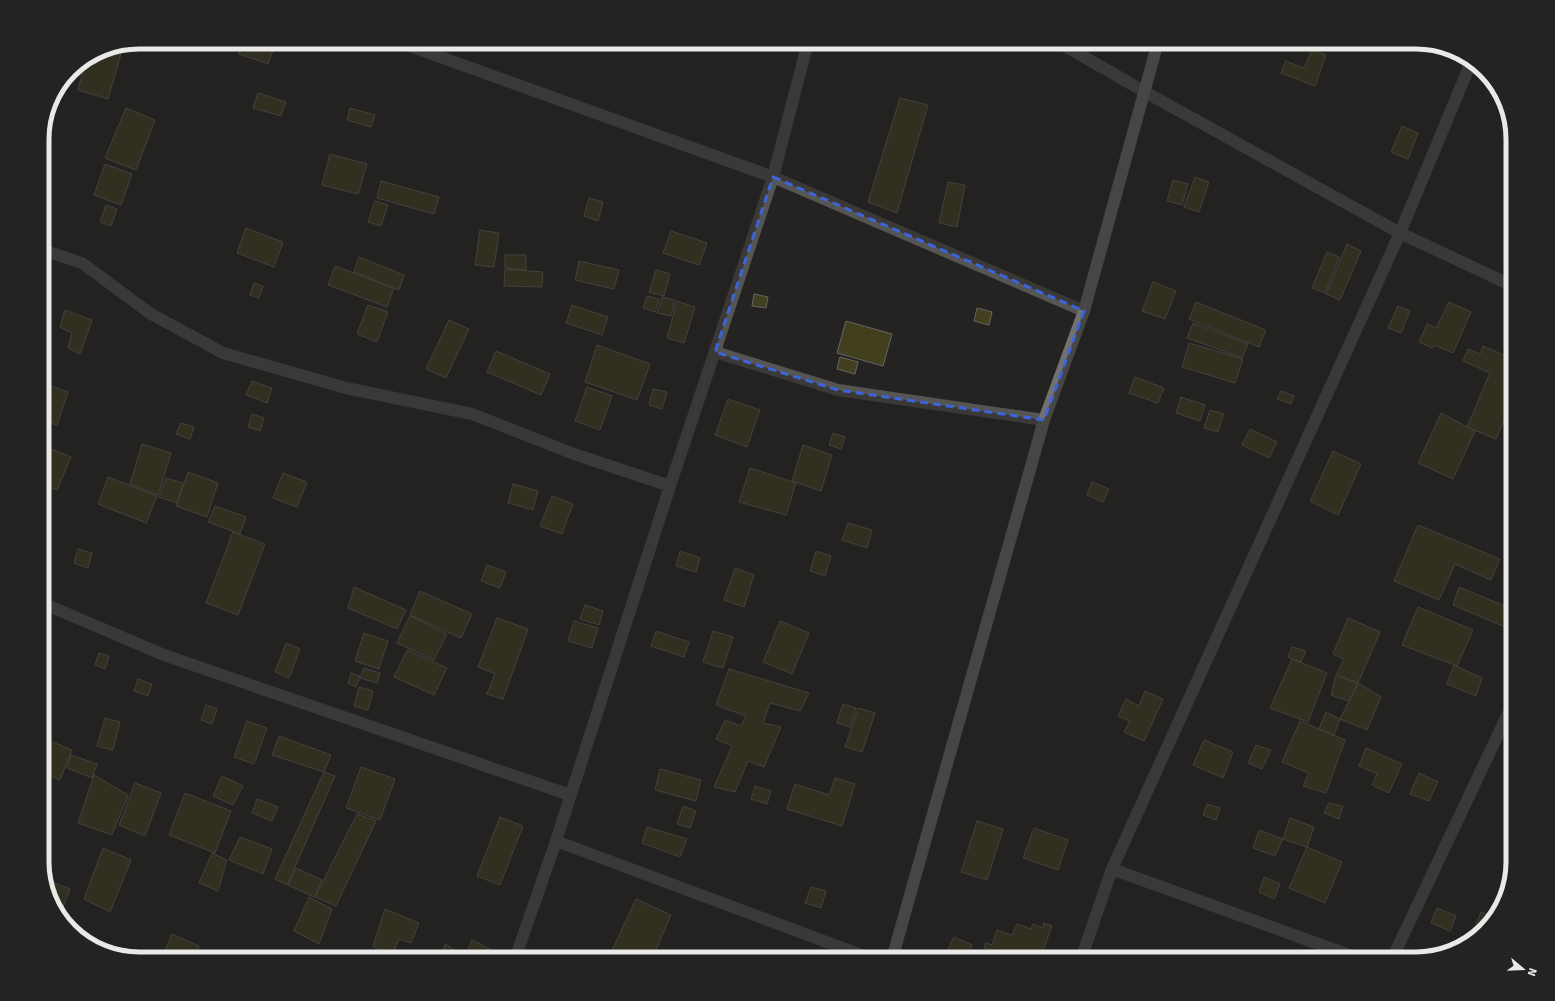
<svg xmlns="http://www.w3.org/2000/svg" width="1555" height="1001" font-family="Signika,sans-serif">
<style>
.building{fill:#423f1e;stroke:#666663}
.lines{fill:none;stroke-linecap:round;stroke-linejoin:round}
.street{stroke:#555554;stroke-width:12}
.secondary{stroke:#71716f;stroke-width:12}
.marked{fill:none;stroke:#3c65da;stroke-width:3;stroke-dasharray:8 5;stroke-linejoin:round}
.rim{fill:none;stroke:#e9e9e7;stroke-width:5}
</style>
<rect width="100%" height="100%" fill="#242321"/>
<path class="building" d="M243 42H276L268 64 239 54Z
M690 42H703L701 46Z
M930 42H949L947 51 929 46Z
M1363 42H1385L1382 50Z
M120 46 123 47 108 99 78 90 86 60 102 49Z
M1312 50 1326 55 1315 86 1281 73 1286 61 1304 68Z
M258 93 286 102 281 116 253 108Z
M900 98 928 105 897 213 868 202Z
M126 108 155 120 136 170 105 158Z
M350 108 375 115 371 127 347 120Z
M1402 126 1418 133 1408 159 1391 152Z
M330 154 367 164 358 194 322 185Z
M105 164 132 174 121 205 94 195Z
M1195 177 1209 182 1199 212 1184 207Z
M1173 180 1188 184 1182 205 1167 201Z
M381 181 439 197 434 214 377 198Z
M948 182 965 185 957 227 939 223Z
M589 198 603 202 598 221 584 216Z
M375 201 388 205 381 226 368 222Z
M106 205 117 209 111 226 100 222Z
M246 228 283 242 274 267 237 253Z
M480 230 499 233 494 267 475 265Z
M671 231 707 243 699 265 663 253Z
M1347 244 1361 251 1340 300 1326 294Z
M1327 252 1339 257 1325 293 1312 288Z
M505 255H526V270L505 268Z
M359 257 404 275 399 290 354 272Z
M579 261 619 270 614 289 575 280Z
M335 266 394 288 387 307 328 285Z
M505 269 543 272 542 287 504 286Z
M656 270 670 274 664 296 649 292Z
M1153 282 1176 291 1165 319 1142 311Z
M254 283 263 286 259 298 250 295Z
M754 294 768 297 766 308 752 306Z
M647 296 659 299 655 312 643 308Z
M662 297 675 300 671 316 657 313Z
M677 301 695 307 684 343 667 338Z
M1196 302 1266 330 1259 347 1189 319Z
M1449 302 1471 312 1453 353 1434 345 1432 348 1419 342 1427 324 1436 328Z
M368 305 388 312 377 342 357 334Z
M572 305 608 317 602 335 566 323Z
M1398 306 1410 311 1401 333 1388 328Z
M977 308 992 312 989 325 974 321Z
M65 310 92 320 80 354 68 348 72 333 60 327Z
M449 320 469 329 446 378 426 369Z
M846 321 892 334 883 366 837 353Z
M1193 323 1248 344 1242 358 1187 338Z
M1513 327V337L1509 335Z
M1189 343 1243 359 1235 383 1182 367Z
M597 345 650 364 637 400 585 382Z
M1483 346 1513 359V399L1496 439 1467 427 1490 373 1463 361 1468 349 1480 354Z
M496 351 550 374 541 395 487 372Z
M840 357 858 362 855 374 837 369Z
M1135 377 1164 388 1158 403 1129 393Z
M252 381 272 388 267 403 246 395Z
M42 383 68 392 57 425 42 420Z
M587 387 612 396 600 430 575 421Z
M653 389 667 392 662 409 649 405Z
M1281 391 1294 396 1291 404 1277 399Z
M1181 397 1205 405 1200 421 1176 413Z
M728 399 760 410 747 447 715 435Z
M1210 410 1224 414 1218 432 1204 428Z
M1441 413 1475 431 1453 479 1418 463Z
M252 414 264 418 260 431 248 427Z
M181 423 194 427 190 439 176 434Z
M1250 429 1277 442 1269 458 1242 445Z
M833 433 845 437 841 449 829 445Z
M142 444 171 453 158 495 130 484Z
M42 445 71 457 57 490 42 483Z
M803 445 832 455 821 491 792 481Z
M1333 451 1361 464 1338 515 1310 501Z
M750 468 796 483 786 515 739 502Z
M188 472 218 483 207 517 176 506Z
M283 473 307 482 297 507 273 498Z
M108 477 157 496 146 523 98 504Z
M166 478 183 483 177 503 159 497Z
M1092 482 1109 489 1103 502 1087 495Z
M513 484 538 491 533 510 508 503Z
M552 496 573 504 562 534 540 526Z
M215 506 246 517 240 534 208 522Z
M848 523 872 530 867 548 842 540Z
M1418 525 1500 559 1491 580 1455 564 1439 600 1394 581Z
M233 532 265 544 238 615 206 603Z
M78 549 92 553 88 568 74 563Z
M680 551 700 558 696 572 676 566Z
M816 551 831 556 825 576 810 571Z
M487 565 506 572 500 588 481 581Z
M735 568 754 575 744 607 724 600Z
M354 587 406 610 397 629 348 608Z
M1459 587 1512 609 1505 627 1453 605Z
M420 591 472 614 461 638 410 615Z
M585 605 603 611 599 625 580 619Z
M1418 607 1473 630 1457 666 1402 645Z
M410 616 447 634 434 660 397 643Z
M497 618 528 629 503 699 487 694 495 674 478 667Z
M1348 618 1380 632 1358 683 1336 675 1344 659 1333 654Z
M574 621 598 628 592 648 568 641Z
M780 621 809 633 792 674 763 662Z
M656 631 689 642 684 657 651 646Z
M713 631 733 637 723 668 703 662Z
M364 633 388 641 379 669 355 661Z
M286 643 300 649 289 678 275 672Z
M1292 647 1306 651 1301 662 1288 657Z
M407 650 447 668 434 695 394 677Z
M99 653 109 656 105 669 95 665Z
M1292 659 1327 673 1308 722 1270 708Z
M1454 665 1482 678 1476 696 1447 684Z
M364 668 380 673 377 683 360 678Z
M729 669 809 693 800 711 770 703 763 723 781 727 764 767 748 761 735 792 714 787 732 746 716 739 725 720 741 726 746 716 716 705Z
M351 673 360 676 356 687 348 683Z
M1336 675 1358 683 1349 701 1331 695Z
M138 679 152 684 148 696 134 691Z
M1358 683 1381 697 1367 730 1340 719Z
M359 687 373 691 368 710 354 706Z
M1145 691 1163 699 1144 741 1124 732 1130 721 1118 716 1126 699 1139 706Z
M843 704 856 708 850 727 837 723Z
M206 705 217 709 212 724 201 720Z
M858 708 875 713 862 752 845 747Z
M1326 712 1340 719 1334 735 1319 729Z
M105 718 120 722 113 750 97 746Z
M247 721 267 728 254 764 234 757Z
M1300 721 1345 740 1326 793 1303 786 1309 773 1282 762Z
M279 736 331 755 324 772 272 755Z
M43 738 72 750 60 780 42 773Z
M1204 740 1233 752 1223 778 1193 765Z
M1256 745 1271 750 1262 769 1248 763Z
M1366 748 1402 764 1389 793 1372 785 1377 774 1359 766Z
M71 755 97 764 92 778 67 768Z
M361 767 395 779 380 820 346 808Z
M660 769 701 780 696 801 655 790Z
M324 772 335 776 287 885 275 879Z
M1419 773 1438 782 1429 801 1410 794Z
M94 775 128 795 112 835 78 823Z
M222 776 243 786 233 805 213 796Z
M835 778 855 784 842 826 787 809 795 784 829 795Z
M135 783 161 793 145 836 119 825Z
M755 786 771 791 767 804 751 799Z
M185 793 231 811 215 853 169 835Z
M257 799 278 807 272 821 252 813Z
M1329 803 1343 806 1339 819 1324 813Z
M1207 804 1220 808 1216 820 1203 815Z
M683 806 696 811 690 828 677 824Z
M357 814 376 821 336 906 315 897Z
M500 817 523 826 500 885 477 876Z
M1290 818 1314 827 1307 847 1283 839Z
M977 821 1003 829 987 880 961 872Z
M647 827 687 839 680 857 642 843Z
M1034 828 1068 840 1058 870 1023 858Z
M1259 830 1283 839 1275 856 1253 848Z
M240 837 272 849 263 874 229 860Z
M1307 847 1342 862 1325 903 1289 888Z
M103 848 131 860 110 912 84 899Z
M212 853 227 860 218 891 199 883Z
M296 868 322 880 314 897 288 885Z
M1264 877 1280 884 1274 899 1259 892Z
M51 882 70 889 63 907 53 904 48 888Z
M811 887 826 891 821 908 805 903Z
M309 897 332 909 319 944 294 931Z
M636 899 671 915 652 959H608Z
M1437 908 1456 916 1450 931 1431 923Z
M385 909 419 923 411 943 399 939 392 956 373 946Z
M1481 912 1495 917 1484 927 1476 924Z
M1044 923 1052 926 1040 959 1020 953 1018 959H1002L1003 955 984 948 986 943 992 945 997 930 1012 935 1017 924 1031 929 1033 924 1043 928Z
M172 934 199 946 194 959H175L164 953Z
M954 937 972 945 965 959H949L944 957Z
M472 940 497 953 495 959H464Z
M445 944 456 951 453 959H440Z
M571 953 584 959H568Z"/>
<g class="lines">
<path class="street" d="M399 42 773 177 1084 311
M1058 42 1145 92 1400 233 1513 286
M42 250 82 263 151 314 223 353 346 388 472 414 574 454 670 486
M715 352 838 390 1044 420
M42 603 164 655 570 795
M556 841 872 959
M1112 869 1360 959
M515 959 556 841 670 486 773 177 808 42
M1081 959 1112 869 1400 233 1472 60
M1392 959 1513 703"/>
<path class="secondary" d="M892 959 1044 420 1084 311 1158 42"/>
</g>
<path d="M0 0H1555V1001H0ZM773 177 1084 311 1044 420 838 390 715 352Z" fill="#242321" fill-opacity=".55" fill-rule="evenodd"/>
<path class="marked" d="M773 177 1084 311 1044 420 838 390 715 352Z"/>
<path d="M0 0H1555V1001H0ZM139 49H1416A90 90 0 0 1 1506 139V862A90 90 0 0 1 1416 952H139A90 90 0 0 1 49 862V139A90 90 0 0 1 139 49Z" fill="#242321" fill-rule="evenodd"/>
<path class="rim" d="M139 49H1416A90 90 0 0 1 1506 139V862A90 90 0 0 1 1416 952H139A90 90 0 0 1 49 862V139A90 90 0 0 1 139 49Z"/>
<g transform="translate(1523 969) rotate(109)" stroke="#242321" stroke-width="3" paint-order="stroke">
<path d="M0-3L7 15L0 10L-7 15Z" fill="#e9e9e7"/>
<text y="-6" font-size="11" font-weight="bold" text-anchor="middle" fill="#e9e9e7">N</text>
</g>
</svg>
